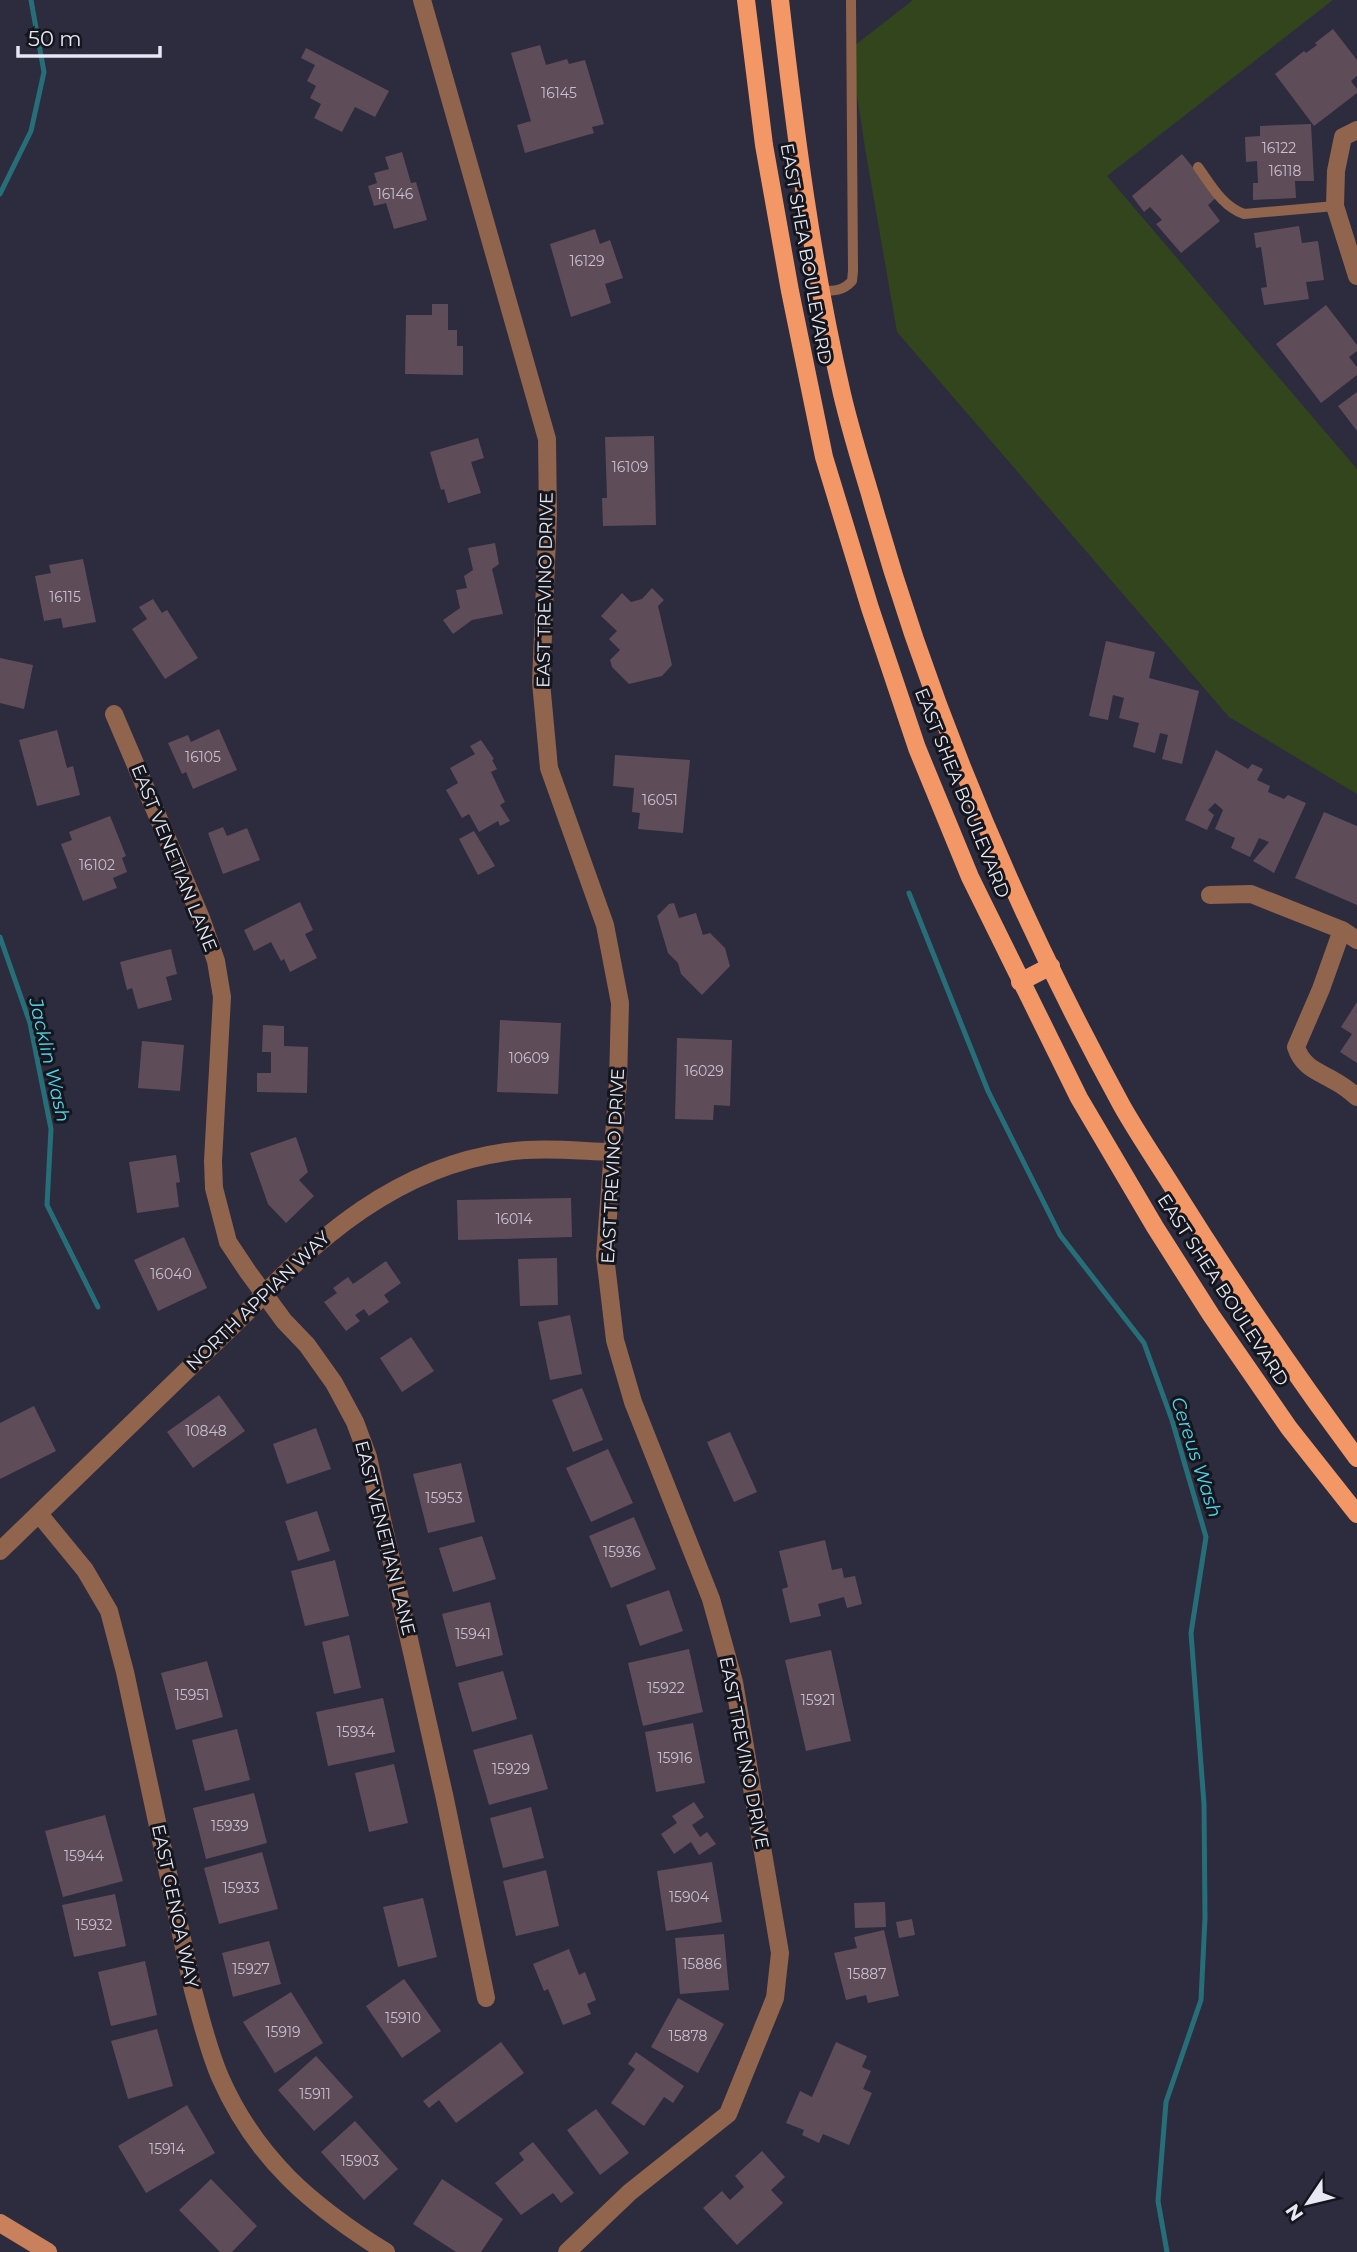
<svg xmlns="http://www.w3.org/2000/svg" width="1357" height="2252" font-family="Montserrat,sans-serif">
<style>
.green{fill:#32451d}
.lines{fill:none;stroke-linecap:round;stroke-linejoin:round}
.stream{stroke:#266f79;stroke-width:5}
.building{fill:#5f4c59}
.service{stroke:#91644d;stroke-width:10}
.minor{stroke:#91644d;stroke-width:18}
.secondary{stroke:#c8815c;stroke-width:18}
.primary{stroke:#f39767;stroke-width:18}
.labels{text-anchor:middle;stroke-width:6;stroke-linejoin:round;paint-order:stroke}
.number-label{font-size:14px;fill:#c6c1cd}
.street-label{font-size:18px;fill:#e8e8f4;stroke:#15151d}
.water-label{font-size:19px;font-style:italic;fill:#4cd7eb;stroke:#15151d}
</style>
<rect width="100%" height="100%" fill="#2d2b3e"/>
<path class="green" d="M913 0H1333L1107 176 1357 469V794L1229 717 897 332 865 148 850 49Z"/>
<g class="lines">
<path class="stream" d="M0 194 31 131 44 72 31 0
M909 893 988 1091 1060 1235 1144 1343 1172 1420 1206 1537 1191 1633 1204 1804 1205 1918 1201 2000 1166 2102 1158 2201 1167 2252
M0 937 30 1023 51 1129 47 1205 98 1307"/>
</g>
<path class="building" d="M1333 29 1357 60V76L1351 81 1357 89V93L1314 126 1275 74 1304 51 1306 53 1317 45 1315 43Z
M540 45 546 65 567 59 569 64 585 60 604 124 592 127 594 133 525 153 517 125 531 121 511 53Z
M306 48 389 91 375 117 355 107 342 132 314 118 321 104 310 98 316 86 307 81 315 65 301 58Z
M1311 124 1314 181H1295L1296 198 1253 200V183H1258L1257 161 1246 162 1245 137 1260 136V126Z
M402 152 411 183 416 182 427 220 394 229 386 203 374 206 368 186 377 183 374 173 389 169 385 157Z
M1182 154 1217 197 1208 205 1220 221 1181 253 1156 224 1162 220 1150 207 1144 212 1132 196Z
M1299 226 1302 243 1318 241 1324 280 1306 282 1309 299 1264 305 1261 288 1267 287 1261 247 1256 248 1254 233Z
M595 229 600 244 610 240 623 278 605 284 611 303 571 317 550 244Z
M432 304H448V330H457V346H463V375L405 374 406 315H432Z
M1326 305 1357 345V351L1349 357 1357 367V375L1321 403 1276 344Z
M1357 392V431L1338 406Z
M654 436 656 525 603 526 602 498H607L605 437Z
M478 438 484 458 471 462 481 493 448 503 444 489 441 490 430 452Z
M495 543 499 564 492 569 503 614 472 620 453 634 443 620 460 608 456 590 467 588 464 576 473 570 468 548Z
M83 559 96 622 63 628 61 618 44 621 35 576 51 573 49 565Z
M652 588 664 600 658 606 672 665 662 676 629 684 612 667 610 660 620 650 609 639 617 631 601 616 622 593 631 602 642 599Z
M153 599 162 613 167 610 198 658 165 679 132 629 147 619 139 607Z
M1106 641 1155 652 1149 678 1199 691 1182 764 1162 759 1168 735 1160 733 1155 753 1133 747 1139 723 1119 718 1124 698 1113 695 1108 720 1089 716Z
M0 658 33 665 24 709 0 703Z
M219 729 237 770 193 789 186 772 182 774 168 743 188 735 191 742Z
M57 730 67 768 73 766 80 795 37 806 19 740Z
M481 740 494 759 492 760 497 769 491 772 505 802 500 805 510 821 500 826 498 821 479 832 469 814 462 818 446 790 458 783 450 768 475 754 470 746Z
M1216 750 1248 769 1252 764 1263 769 1257 780 1270 786 1268 792 1284 799 1288 795 1306 803 1274 873 1253 861 1269 842 1259 838 1250 857 1231 848 1235 838 1215 829 1223 810 1215 803 1208 810 1214 815 1207 830 1185 820Z
M615 755 690 760 683 833 638 829 640 813 632 812 634 788 613 786Z
M1324 812 1357 826V905L1295 878Z
M110 816 126 856 122 858 127 872 113 878 117 888 83 901 61 844 72 840 69 832Z
M223 827 227 836 247 828 260 860 223 874 208 833Z
M474 831 495 866 478 875 459 839Z
M300 902 313 930 305 934 317 958 290 972 284 959 281 961 271 942 254 951 244 930Z
M674 903 679 918 696 913 703 935 710 933 725 948 730 966 702 995 681 974 678 963 668 953 657 916 669 904Z
M171 949 177 974 166 977 172 1000 138 1009 132 988 127 990 120 962Z
M1357 1002V1063L1340 1052 1352 1034 1341 1027Z
M500 1020 561 1023 558 1094 497 1092Z
M263 1025 284 1026V1046L308 1047 307 1093 257 1092V1073H271V1052H262Z
M677 1038 732 1040 730 1106 714 1105 713 1120 675 1119Z
M142 1041 184 1045 180 1091 138 1088Z
M296 1137 308 1172 299 1180 314 1196 286 1223 268 1204 250 1153Z
M176 1155 180 1182 176 1183 179 1207 137 1213 129 1162Z
M571 1198 572 1237 458 1240 457 1200Z
M184 1237 207 1288 158 1311 134 1260Z
M557 1258 558 1305 520 1306 518 1259Z
M386 1261 401 1283 384 1295 389 1302 369 1316 364 1309 355 1315 360 1321 346 1331 324 1302 337 1293 333 1288 348 1277 353 1284Z
M570 1315 582 1374 550 1380 538 1322Z
M411 1337 434 1371 402 1392 380 1358Z
M582 1388 603 1440 573 1452 552 1400Z
M219 1395 245 1431 193 1468 167 1432Z
M34 1406 56 1451 0 1479V1423Z
M316 1428 331 1469 287 1484 273 1444Z
M730 1432 757 1492 734 1502 707 1442Z
M608 1449 633 1503 591 1522 566 1468Z
M461 1463 475 1522 428 1533 413 1474Z
M317 1511 330 1551 298 1561 285 1521Z
M634 1517 656 1569 611 1588 589 1536Z
M482 1536 496 1579 453 1592 439 1548Z
M825 1540 832 1570 842 1568 844 1578 855 1576 862 1604 847 1608 844 1597 818 1604 821 1616 790 1623 782 1589 788 1587 779 1551Z
M335 1560 349 1616 305 1626 291 1571Z
M669 1590 683 1631 640 1646 626 1605Z
M490 1602 503 1655 456 1667 442 1614Z
M349 1635 361 1688 334 1694 322 1642Z
M689 1649 703 1712 643 1726 628 1663Z
M831 1650 851 1741 806 1751 785 1660Z
M207 1661 223 1717 176 1730 161 1673Z
M503 1671 517 1719 472 1732 458 1683Z
M383 1698 395 1752 328 1766 316 1712Z
M693 1723 705 1783 656 1792 645 1732Z
M237 1729 250 1780 205 1791 192 1740Z
M532 1734 548 1789 489 1805 473 1750Z
M394 1764 408 1823 369 1832 355 1773Z
M254 1793 267 1843 206 1859 193 1808Z
M694 1802 704 1817 692 1825 700 1837 707 1832 716 1844 699 1855 691 1842 674 1854 661 1834 677 1823 672 1816Z
M531 1807 544 1858 503 1868 490 1818Z
M105 1815 123 1881 63 1897 45 1831Z
M262 1852 278 1909 219 1924 204 1868Z
M712 1862 722 1922 666 1931 657 1871Z
M546 1870 559 1926 516 1936 503 1881Z
M115 1894 126 1946 74 1957 62 1905Z
M423 1898 437 1957 398 1967 383 1907Z
M885 1902 886 1927 855 1928 854 1903Z
M912 1919 915 1935 899 1938 896 1922Z
M884 1930 899 1996 868 2003 866 1995 846 2000 834 1953 857 1948 854 1937Z
M724 1934 729 1990 680 1994 675 1938Z
M269 1941 281 1984 233 1997 222 1953Z
M569 1949 579 1975 585 1972 596 2000 587 2004 591 2014 563 2025 548 1989 544 1991 533 1964Z
M145 1961 157 2015 111 2026 98 1972Z
M404 1979 441 2031 402 2058 366 2006Z
M291 1992 323 2043 275 2073 243 2022Z
M678 1998 724 2024 698 2073 651 2047Z
M157 2029 173 2086 128 2099 111 2041Z
M501 2042 524 2073 456 2123 439 2100 429 2108 423 2101Z
M836 2042 867 2056 862 2067 871 2071 863 2089 872 2093 849 2145 823 2134 819 2143 802 2135 804 2130 786 2123 800 2091 812 2097Z
M636 2052 684 2086 673 2103 664 2097 644 2126 611 2103 635 2069 628 2064Z
M316 2056 353 2097 314 2131 278 2090Z
M187 2105 215 2153 146 2193 118 2146Z
M596 2109 629 2153 600 2175 567 2130Z
M355 2121 398 2169 364 2200 321 2152Z
M533 2142 574 2193 561 2203 553 2193 521 2215 495 2183 524 2160 519 2153Z
M762 2151 785 2177 771 2190 783 2203 737 2245 703 2208 722 2191 730 2200 744 2187 735 2176Z
M211 2179 257 2226 232 2252H220L179 2210Z
M442 2179 503 2219 481 2252H456L413 2224Z"/>
<g class="lines">
<path class="service" d="M1198 167C1211 185 1222 206 1244 214L1335 206
M821 291C834 291 843 291 852 281L853 271 851 0"/>
<path class="minor" d="M422 0 547 439 548 515 541 682 549 768 605 925 620 1003 618 1082 605 1256 615 1340 633 1402 711 1599 734 1682 780 1953 775 1998 728 2114 630 2192 567 2252
M1357 130 1343 137 1336 171 1335 206 1357 276
M114 714 201 918 216 961 222 997 213 1161 214 1188 228 1242 248 1272 284 1321 307 1345 334 1383 355 1422 368 1457 445 1799 486 1998
M1210 895 1251 894 1342 930 1357 940
M1342 930 1321 989 1296 1047C1303 1069 1321 1072 1338 1083 1345 1087 1351 1092 1357 1097
M39 1514 85 1570 109 1611 125 1672 193 1990C201 2019 208 2049 220 2077 256 2159 312 2206 386 2252
M0 1551 245 1314C317 1237 398 1167 506 1152 541 1147 577 1151 612 1152"/>
<path class="secondary" d="M0 2223 48 2252"/>
<path class="primary" d="M746 0 764 145 790 291 824 457 870 608 917 748 970 877 1079 1098 1155 1227 1211 1315 1289 1428 1357 1514
M780 0C795 132 812 264 842 394 850 428 860 461 870 494 929 707 1016 912 1122 1106 1139 1136 1159 1165 1177 1194 1234 1285 1293 1372 1357 1458
M1020 982 1051 966"/>
</g>
<g class="labels">
<g class="number-label">
<text x="559" y="98">16145</text>
<text x="1279" y="153">16122</text>
<text x="1285" y="176">16118</text>
<text x="395" y="199">16146</text>
<text x="587" y="266">16129</text>
<text x="630" y="472">16109</text>
<text x="65" y="602">16115</text>
<text x="203" y="762">16105</text>
<text x="660" y="805">16051</text>
<text x="97" y="870">16102</text>
<text x="529" y="1063">10609</text>
<text x="704" y="1076">16029</text>
<text x="514" y="1224">16014</text>
<text x="171" y="1279">16040</text>
<text x="206" y="1436">10848</text>
<text x="444" y="1503">15953</text>
<text x="622" y="1557">15936</text>
<text x="473" y="1639">15941</text>
<text x="666" y="1693">15922</text>
<text x="192" y="1700">15951</text>
<text x="818" y="1705">15921</text>
<text x="356" y="1737">15934</text>
<text x="675" y="1763">15916</text>
<text x="511" y="1774">15929</text>
<text x="230" y="1831">15939</text>
<text x="84" y="1861">15944</text>
<text x="241" y="1893">15933</text>
<text x="689" y="1902">15904</text>
<text x="94" y="1930">15932</text>
<text x="702" y="1969">15886</text>
<text x="251" y="1974">15927</text>
<text x="867" y="1979">15887</text>
<text x="403" y="2023">15910</text>
<text x="283" y="2037">15919</text>
<text x="688" y="2041">15878</text>
<text x="315" y="2099">15911</text>
<text x="167" y="2154">15914</text>
<text x="360" y="2166">15903</text>
</g>
<g class="street-label">
<text transform="translate(806 254) rotate(80)" y="6">EAST SHEA BOULEVARD</text>
<text transform="translate(545 590) rotate(-89)" y="6">EAST TREVINO DRIVE</text>
<text transform="translate(962 793) rotate(68)" y="6">EAST SHEA BOULEVARD</text>
<text transform="translate(174 858) rotate(68)" y="6">EAST VENETIAN LANE</text>
<text transform="translate(613 1166) rotate(-87)" y="6">EAST TREVINO DRIVE</text>
<text transform="translate(1223 1290) rotate(57)" y="6">EAST SHEA BOULEVARD</text>
<text transform="translate(258 1301) rotate(-44)" y="6">NORTH APPIAN WAY</text>
<text transform="translate(385 1538) rotate(76)" y="6">EAST VENETIAN LANE</text>
<text transform="translate(744 1753) rotate(79)" y="6">EAST TREVINO DRIVE</text>
<text transform="translate(175 1906) rotate(78)" y="6">EAST GENOA WAY</text>
</g>
<g class="water-label">
<text transform="translate(50 1060) rotate(77)" y="7">Jacklin Wash</text>
<text transform="translate(1197 1457) rotate(72)" y="7">Cereus Wash</text>
</g>
</g>
<g transform="translate(1308 2203) rotate(235)" stroke="#15151d" stroke-width="5" paint-order="stroke">
<path d="M0-5L12 26L0 18L-12 26Z" fill="#e8e8f4"/>
<text y="-10" font-size="19" font-weight="bold" text-anchor="middle" fill="#e8e8f4">N</text>
</g>
<path d="M18 46v10h142v-10" fill="none" stroke="#e8e8f4" stroke-width="3.5"/>
<text x="28" y="46" font-size="21" fill="#e8e8f4" stroke="#15151d" stroke-width="5" paint-order="stroke">50 m</text>
</svg>
